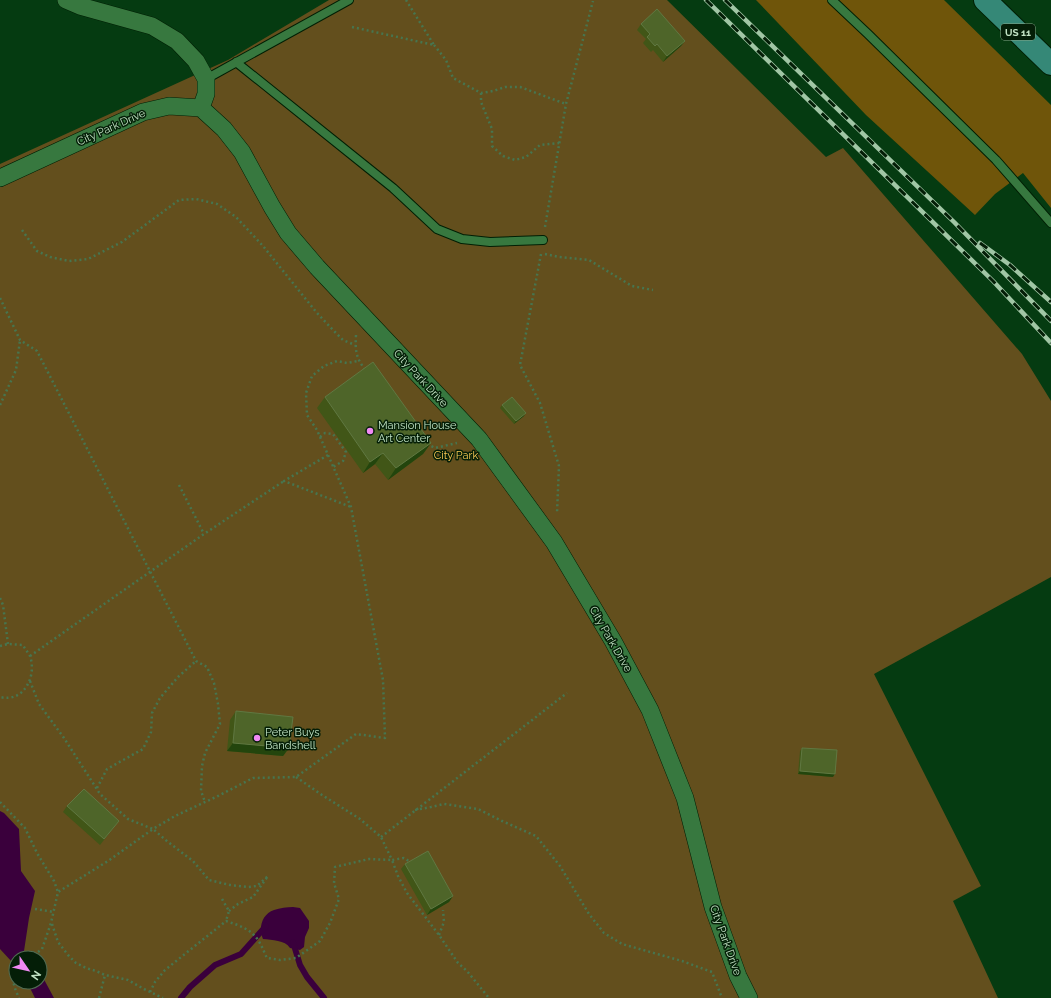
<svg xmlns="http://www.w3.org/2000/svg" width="1051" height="998" font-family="Raleway,sans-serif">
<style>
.green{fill:#634f1d;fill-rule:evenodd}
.forest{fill:#6f550a}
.water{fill:#3a003c}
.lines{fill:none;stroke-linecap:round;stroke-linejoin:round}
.stream{stroke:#3a003c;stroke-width:6}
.service-casing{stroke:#001f04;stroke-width:10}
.minor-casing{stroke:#001f04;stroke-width:18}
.primary-casing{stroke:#001f04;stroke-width:24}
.path{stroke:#47754f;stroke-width:2.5;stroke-dasharray:2 3;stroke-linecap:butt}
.service{stroke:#37783f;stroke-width:8}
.minor{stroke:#37783f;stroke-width:17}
.primary{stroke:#358877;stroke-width:22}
.rail-casing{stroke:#a1c6a5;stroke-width:4.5}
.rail{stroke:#041e07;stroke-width:3;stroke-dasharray:9;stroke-linecap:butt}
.wall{fill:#415617}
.shaded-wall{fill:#23450d}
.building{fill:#4e6529;stroke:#607842}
.poi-dot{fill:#f18af4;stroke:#041e07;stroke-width:1.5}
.labels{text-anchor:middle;stroke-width:3;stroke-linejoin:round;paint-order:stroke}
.shield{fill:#041e07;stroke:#88a78b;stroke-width:1}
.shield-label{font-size:10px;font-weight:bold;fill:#c1e2c3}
.street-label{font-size:11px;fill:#c1e2c3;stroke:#041e07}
.poi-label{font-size:11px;fill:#c1e2c3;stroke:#041e07;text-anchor:start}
.park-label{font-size:11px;fill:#fbcb55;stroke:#041e07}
</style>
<rect width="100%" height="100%" fill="#053b11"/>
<path class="green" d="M329 0H667L826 157 843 148 1022 354 1051 401V577L874 674 981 886 953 901 998 998H0V164L228 60ZM16 958H40V982H16Z"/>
<path class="forest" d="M756 0H944L1051 105V208L1023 173 995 194 975 215 866 115Z"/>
<path class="water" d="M0 811 4 813 19 829 21 871 35 891 29 918 24 951 12 962 0 949Z
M293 907 300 908 309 921V928L305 937 304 947 300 950 290 948C285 940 272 940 263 939 258 928 262 914 274 910 280 908 287 907 293 907Z
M40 972 54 998H35L27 982H40Z"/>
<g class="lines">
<path class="stream" d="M293 942 300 965 307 977 324 998
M181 998 190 987 215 965 241 954 266 926"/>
<g class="service-casing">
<path id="service" d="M832 0 868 34 996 160 1051 223
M236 62 393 188 437 229 462 239 490 242 543 240
M206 79 349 0"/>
</g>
<g class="minor-casing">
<path id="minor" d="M66 0 80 6 152 26 177 41 196 61 206 79V94L201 108
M0 178 143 112 169 106 201 108 224 129 242 152 272 207 288 233 317 267 479 439 554 542 613 641 650 710 685 798 713 907 738 976 749 998"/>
</g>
<g class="primary-casing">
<path id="primary" d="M985 0 1051 64"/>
</g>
<path class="path" d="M352 27 434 45 406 0
M434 45 446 60 453 78 481 93 493 91 505 87H520L566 104
M481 93V102L492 129V146L503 156 515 160 526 157 540 145 559 143
M545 227 566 104 593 1
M22 230 37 251 50 257 69 261 88 259 122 242 179 200 196 199 217 204 236 217 263 246 317 313 333 330 343 340 355 345
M541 254 520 365 540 403 559 466 557 513
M545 254 559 257 589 260 632 286 653 290
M0 298 20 340 37 351 196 661 207 667 214 683 218 704 220 724 205 753 202 766 201 791 205 802
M356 335C355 351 356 358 366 371
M0 405 16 370 20 340
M320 437 325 433 333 434 346 452 343 461 333 467
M427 444 435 448 457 443
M328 455 284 481 351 507
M179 485 204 534
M0 598 3 605 8 644
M0 646 8 644 23 645C25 649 28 652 30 656 37 676 24 703 0 697
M30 656 204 534 284 481
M30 681 39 704 64 738 100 794 128 819 153 829 175 816 218 796 253 778 296 777 356 734 385 738 383 680 351 507 317 430 307 415 306 393 312 376 324 366 337 361 347 363 358 361
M296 777 322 795 360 819 381 837 392 860 404 858 412 863
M97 788 107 769 143 749 151 732 152 713 160 698 178 677 196 661
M0 802 25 828 37 853 54 881 58 892
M415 810 431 807 444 804 478 809 502 821 536 836 560 866 589 914 604 933 622 944 682 961 712 972 722 998
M381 837 567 693
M222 899 229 911 226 921
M35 909 54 912
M52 924 58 942 68 955 76 963 86 968 96 971 105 975 128 980 144 989 163 998
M439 935 444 922 443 910
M30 958 42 949 51 923 58 892 108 861 153 829 168 842 193 861 209 880 230 885 248 887 257 886 268 876 253 897 238 904 229 911
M16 969C10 978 15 989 19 998
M150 992 155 982 165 970 226 921C238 925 251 929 258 940 262 946 264 952 267 958L280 960 296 958 320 941 330 923 339 899 334 883 335 867 369 859 392 860 398 876 407 893 439 935 458 963 467 971 489 998
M99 998 105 975"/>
<use href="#service" class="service"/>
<use href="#minor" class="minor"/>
<use href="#primary" class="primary"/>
<g class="rail-casing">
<path id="rail" d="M706 0 993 281 1051 343
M725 0 954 222 1051 321
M980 243 1010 265 1051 302"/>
</g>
<use href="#rail" class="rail"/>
</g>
<path class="wall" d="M641 24 685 41 681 46 663 62 653 50 651 52 643 43 646 39 637 30Z
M325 397 431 443 423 454 388 480 375 464 363 473 317 408Z
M502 405 524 416 514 424 500 408Z
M236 711 289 748 283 756 227 751 230 720Z
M802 748 833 777 798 774 800 751Z
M67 806 119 821 115 826 100 845 63 812Z
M405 864 453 896 449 902 427 915 401 869Z"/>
<path class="shaded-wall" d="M685 41 681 46 663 62 667 56Z
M526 413 524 416 514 424 516 421Z
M431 443 423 454 388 480 396 468Z
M383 453 375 464 363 473 370 462Z
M233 743 289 748 283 756 227 751Z
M800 771 835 774 833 777 798 774Z
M453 896 449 902 427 915 431 909Z"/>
<path class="building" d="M657 9 685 41 667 56 657 44 655 46 647 37 650 34 641 24Z
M373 362 431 443 396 468 383 453 370 462 325 397Z
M512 397 526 413 516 421 502 405Z
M236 711 293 717 289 748 233 743Z
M802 748 837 750 835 774 800 771Z
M84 789 119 821 104 839 67 806Z
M428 851 453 896 431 909 405 864Z"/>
<g class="poi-dot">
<circle cx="370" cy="431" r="4"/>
<circle cx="257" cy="738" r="4"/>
</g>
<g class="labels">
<rect class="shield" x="1001" y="24" width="34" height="16" rx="3"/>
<g class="shield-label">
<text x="1018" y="36">US 11</text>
</g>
<g class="street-label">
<text transform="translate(111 127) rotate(-24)" y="4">City Park Drive</text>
<text transform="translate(421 378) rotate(47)" y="4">City Park Drive</text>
<text transform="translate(611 639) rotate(60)" y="4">City Park Drive</text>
<text transform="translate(726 940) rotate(70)" y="4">City Park Drive</text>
</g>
<g class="poi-label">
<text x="378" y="429">Mansion House<tspan x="378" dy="13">Art Center</tspan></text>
<text x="265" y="736">Peter Buys<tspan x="265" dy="13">Bandshell</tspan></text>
</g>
<g class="park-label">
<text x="456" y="459">City Park</text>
</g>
</g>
<g transform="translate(28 970) rotate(124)"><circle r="19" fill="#041e07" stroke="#506c52"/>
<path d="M0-3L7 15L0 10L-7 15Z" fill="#f18af4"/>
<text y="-6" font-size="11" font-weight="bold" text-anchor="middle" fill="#c1e2c3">N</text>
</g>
</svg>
